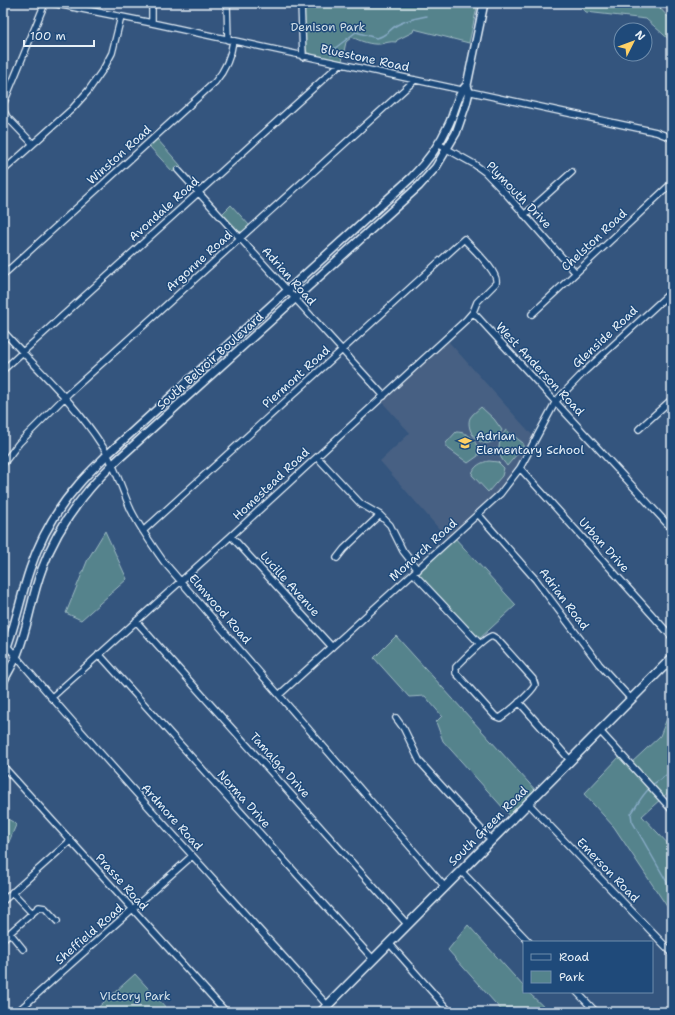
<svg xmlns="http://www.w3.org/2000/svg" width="675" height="1015" font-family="'Shantell Sans',sans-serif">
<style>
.built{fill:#466083}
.green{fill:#54838c;stroke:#9ebac2}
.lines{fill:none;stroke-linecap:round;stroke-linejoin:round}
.stream{stroke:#87aac5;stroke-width:1.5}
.minor-casing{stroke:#e8f1f8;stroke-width:8}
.tertiary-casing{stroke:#e8f1f8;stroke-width:10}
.secondary-casing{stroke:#e8f1f8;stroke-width:11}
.minor{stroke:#1f4a7a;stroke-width:5.5}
.tertiary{stroke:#1f4a7a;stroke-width:7}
.secondary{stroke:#1f4a7a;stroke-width:8}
.labels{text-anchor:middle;stroke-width:3;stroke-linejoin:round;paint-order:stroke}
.park-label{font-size:12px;fill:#d2e0e8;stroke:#1f4a7a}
.street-label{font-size:12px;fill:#e8f1f8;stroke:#1f4a7a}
.poi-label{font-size:12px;fill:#e8f1f8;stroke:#1f4a7a;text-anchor:start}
</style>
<rect width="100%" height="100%" fill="#34557e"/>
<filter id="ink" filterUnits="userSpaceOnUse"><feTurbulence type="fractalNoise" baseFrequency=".025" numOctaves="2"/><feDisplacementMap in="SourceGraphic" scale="8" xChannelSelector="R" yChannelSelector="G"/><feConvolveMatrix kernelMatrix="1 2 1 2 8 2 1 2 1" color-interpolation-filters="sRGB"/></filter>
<g filter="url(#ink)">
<path class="built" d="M655 3H672V21Z
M448 341 534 437 520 463 503 486 447 538 380 461 410 433 382 402Z"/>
<path class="green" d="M304 3H478L469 43 414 29 413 32 397 40 396 42C390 41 386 43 380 44 371 45 360 41 352 37L346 42 342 61 311 55 307 52 305 48Z
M578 3H655L672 21V42L646 19 586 12Z
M157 139 181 166 173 172 149 146Z
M231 205 250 226 243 232 238 231 222 214Z
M481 407 494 419 502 430C487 460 464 432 470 418 472 414 477 411 481 407Z
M506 430 523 443V447L507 466C505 463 501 459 500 455 497 447 501 436 506 430Z
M456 432C470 432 479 442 478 456L468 463 446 447V443Z
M489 461 498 462 504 468 502 476 488 492 472 475C473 466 482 462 489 461Z
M105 531 127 579 81 620 66 613 88 559Z
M454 537 516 605 477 641 414 574Z
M396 636 538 793 513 819 443 741 436 722 442 716 425 696 409 697 374 658Z
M672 706V789L642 816 672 848V914L614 827 584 794 621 755 630 764 660 736Z
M3 815C6 820 13 820 16 825L3 856Z
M468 925 524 987V992H528L549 1012H503L448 950Z
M135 974 170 1012H93Z"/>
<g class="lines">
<path class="stream" d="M331 55 334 49 356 32 376 38C385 37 389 30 397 25 406 20 417 18 427 16
M652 785 672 771
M650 788C641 796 638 804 631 814L632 821 672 891"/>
<g class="minor-casing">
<path id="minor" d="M52 3 152 23 656 132 672 138
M152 3V23
M227 3 228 40
M301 3 303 57
M33 144 7 117 4 111 3 105 45 3
M438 144 474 164 485 172 508 196 575 272
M178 170 384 396
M3 171 72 109 88 91 104 68 112 53 121 17
M524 215 572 172
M3 275 215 82C226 69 231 57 233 41
M473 312 672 529
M532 314 672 183
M3 331C36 368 74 402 101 444 115 464 121 488 131 510 140 528 152 545 164 562L445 887
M3 370 340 64
M639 429 672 399
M317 457 361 504 380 515 390 525 403 551 418 570
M3 464 19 443 69 393 415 80
M520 468 672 637
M478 514 536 580 599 664 631 699
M231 536 332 647
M337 558 344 549 380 515
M414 574 480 644
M136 621 407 924
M492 636 497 639 533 679 535 685C532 692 508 713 500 718L495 716 456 673V667C463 660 484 638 492 636Z
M3 641C108 765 219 884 327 1005
M99 654 373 959
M279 695 500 494 520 468 556 401 584 372 672 291
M51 698 231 536 466 320 473 312 477 302 496 283C499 272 472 248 464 239L143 531
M519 702 570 760
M396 718 404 729 420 762 491 840
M599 730 672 810
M3 766 226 1012
M528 803 672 953
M461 871 529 942
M12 892 32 913
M3 901 70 841
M10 933 23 949
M3 939 39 907 45 908 57 921
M389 943 450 1012
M577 992 596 1012
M17 1012 192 856
M217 1012 222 1008"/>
</g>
<g class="tertiary-casing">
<path id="tertiary" d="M3 657C15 629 20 598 30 569 40 539 57 509 78 485 87 474 98 464 108 454L412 177C427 162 440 144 449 124 455 112 457 94 467 85
M3 682C7 674 12 666 16 657 28 629 31 598 42 569 57 528 82 494 113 464L419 186 436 167 456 133 466 104 469 92 467 85 484 3"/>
</g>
<g class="secondary-casing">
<path id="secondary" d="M321 1012 672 658"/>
</g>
<use href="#minor" class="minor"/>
<use href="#tertiary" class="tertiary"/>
<use href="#secondary" class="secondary"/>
</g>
</g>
<defs>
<g id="school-bare" transform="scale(1.08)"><path d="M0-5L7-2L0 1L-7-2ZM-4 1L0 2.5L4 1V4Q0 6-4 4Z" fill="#ffd166" stroke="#1f4a7a" stroke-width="2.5" paint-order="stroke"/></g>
</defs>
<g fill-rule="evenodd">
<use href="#school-bare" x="465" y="443"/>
</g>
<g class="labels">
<g class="park-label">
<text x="328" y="31">Denison Park</text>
<text x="135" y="1000">Victory Park</text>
</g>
<g class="street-label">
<text transform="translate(365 58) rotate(12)" y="4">Bluestone Road</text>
<text transform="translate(119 155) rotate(-42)" y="4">Winston Road</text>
<text transform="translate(519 195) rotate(46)" y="4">Plymouth Drive</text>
<text transform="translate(164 209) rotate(-42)" y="4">Avondale Road</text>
<text transform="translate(594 240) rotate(-43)" y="4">Chelston Road</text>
<text transform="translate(199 261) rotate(-42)" y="4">Argonne Road</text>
<text transform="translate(289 276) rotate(48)" y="4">Adrian Road</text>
<text transform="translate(605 337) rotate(-43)" y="4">Glenside Road</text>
<text transform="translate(210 361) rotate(-42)" y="4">South Belvoir Boulevard</text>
<text transform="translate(540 369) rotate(47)" y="4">West Anderson Road</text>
<text transform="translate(296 377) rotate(-42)" y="4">Piermont Road</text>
<text transform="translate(271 484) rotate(-43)" y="4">Homestead Road</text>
<text transform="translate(604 545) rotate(48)" y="4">Urban Drive</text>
<text transform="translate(423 550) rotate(-42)" y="4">Monarch Road</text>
<text transform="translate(290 584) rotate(48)" y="4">Lucille Avenue</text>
<text transform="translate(564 599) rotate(53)" y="4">Adrian Road</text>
<text transform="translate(220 609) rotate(49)" y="4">Elmwood Road</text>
<text transform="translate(280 765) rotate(48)" y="4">Tamalga Drive</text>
<text transform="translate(244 799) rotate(48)" y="4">Norma Drive</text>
<text transform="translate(172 817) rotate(48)" y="4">Ardmore Road</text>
<text transform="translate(488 826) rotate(-45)" y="4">South Green Road</text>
<text transform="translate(608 870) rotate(46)" y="4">Emerson Road</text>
<text transform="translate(122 882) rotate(48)" y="4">Prasse Road</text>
<text transform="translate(89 934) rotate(-41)" y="4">Sheffield Road</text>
</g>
<g class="poi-label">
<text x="476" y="440">Adrian<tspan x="476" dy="14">Elementary School</tspan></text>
</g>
</g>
<rect width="675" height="1015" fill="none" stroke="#1f4a7a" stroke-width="16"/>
<rect x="8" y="8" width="659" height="999" fill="none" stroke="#e8f1f8" stroke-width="1.5" filter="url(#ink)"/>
<rect x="523" y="941" width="130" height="52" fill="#1f4a7a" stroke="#6f8dac"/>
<rect x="531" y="954" width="20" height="6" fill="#1f4a7a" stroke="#6f8dac"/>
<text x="559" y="961" font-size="12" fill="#e8f1f8">Road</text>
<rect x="531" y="971" width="20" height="12" fill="#54838c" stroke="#6f8dac"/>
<text x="559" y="981" font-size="12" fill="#e8f1f8">Park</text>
<g transform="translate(633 42) rotate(48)"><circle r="19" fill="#1f4a7a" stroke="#6f8dac"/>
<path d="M0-3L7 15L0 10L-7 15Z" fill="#ffd166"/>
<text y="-6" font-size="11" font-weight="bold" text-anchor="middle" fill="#e8f1f8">N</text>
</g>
<path d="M24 40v6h70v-6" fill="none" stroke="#e8f1f8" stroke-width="2"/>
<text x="30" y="40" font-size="12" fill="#e8f1f8" stroke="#1f4a7a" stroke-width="3" paint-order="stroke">100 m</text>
</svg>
